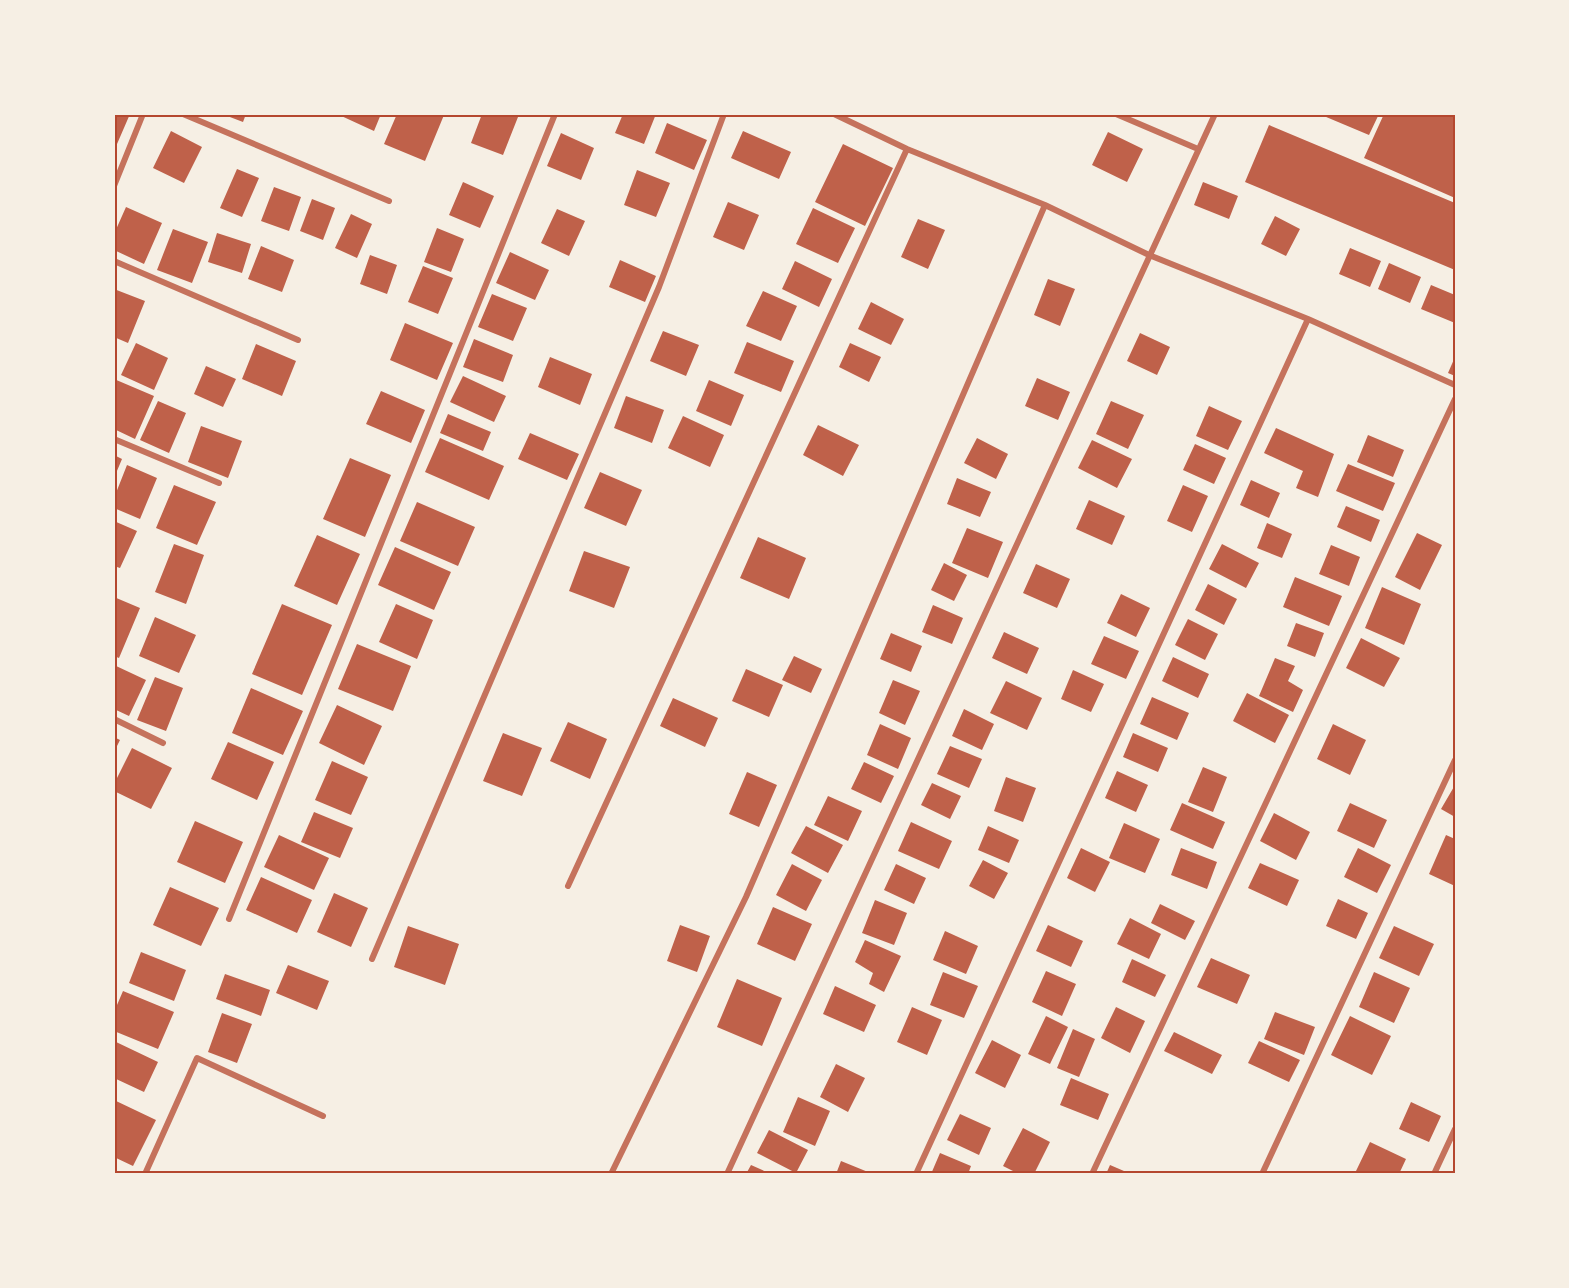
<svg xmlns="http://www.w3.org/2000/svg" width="1569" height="1288" font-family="'PT Serif',serif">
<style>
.building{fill:#bf614a}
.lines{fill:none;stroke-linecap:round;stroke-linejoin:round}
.minor{stroke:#c5725c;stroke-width:6}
.neatline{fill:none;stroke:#b5482f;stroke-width:2}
</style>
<rect width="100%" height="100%" fill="#f6efe4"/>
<path class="building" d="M114 114H130L114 151Z
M222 114H246L243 122Z
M337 114H381L374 131Z
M397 114 444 115 425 161 384 144Z
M482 114H511L518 117 503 155 471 143Z
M623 114H656L644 144 615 133Z
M1319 114H1379L1369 135Z
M1384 114H1455V198L1364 158Z
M667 123 707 140 694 170 655 153Z
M1269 125 1455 203V270L1245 182Z
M171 131 202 147 184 183 153 168Z
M743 131 791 152 779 179 731 158Z
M1108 132 1143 149 1127 182 1092 165Z
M561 133 594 148 581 180 547 166Z
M843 144 893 168 865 226 815 202Z
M237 169 259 178 242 217 220 208Z
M637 170 670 183 656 217 624 205Z
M463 182 494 196 480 228 449 215Z
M1203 182 1238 196 1229 219 1194 205Z
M274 187 301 197 289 231 261 221Z
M312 199 335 208 323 240 300 231Z
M728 202 759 215 744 250 713 237Z
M126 207 162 223 144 264 114 250V234Z
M813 208 855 228 838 263 796 244Z
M557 209 585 221 569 256 541 243Z
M351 214 372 224 357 258 335 248Z
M1275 216 1300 229 1286 256 1261 244Z
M918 219 945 230 928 269 901 257Z
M437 228 464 239 451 272 424 262Z
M173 229 208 242 192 283 157 270Z
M217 233 251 244 242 273 208 262Z
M261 246 294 260 282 292 248 279Z
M1350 248 1381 261 1370 287 1339 274Z
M510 252 549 270 535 300 496 283Z
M370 255 397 265 387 294 360 284Z
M620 260 656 276 645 302 609 287Z
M795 261 832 279 819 307 782 289Z
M1389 263 1421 277 1410 303 1378 289Z
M423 266 453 278 438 314 408 302Z
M1048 279 1075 289 1060 326 1034 315Z
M1431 285 1455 295V323L1421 309Z
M114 289 145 301 128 343 114 337Z
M763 291 797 306 781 341 746 326Z
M492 294 527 308 513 341 478 327Z
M871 302 904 319 891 345 858 329Z
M405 323 453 343 437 380 390 360Z
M663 331 699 345 686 376 650 361Z
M1140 333 1170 347 1157 375 1127 361Z
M474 339 513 355 503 382 463 367Z
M747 342 794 361 781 392 734 373Z
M136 343 168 358 154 390 121 375Z
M850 343 881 357 869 382 839 367Z
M256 344 296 361 282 396 242 379Z
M550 357 592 374 580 405 538 387Z
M1455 357V376L1448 373Z
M206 366 236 379 223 407 194 394Z
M463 376 506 396 494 422 450 402Z
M1037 378 1070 392 1058 420 1025 406Z
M114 379 154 396 135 439 114 429Z
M709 380 744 395 731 426 696 411Z
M381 391 425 410 411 443 366 424Z
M626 396 664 410 652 443 614 428Z
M158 401 186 413 169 453 140 440Z
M1111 401 1144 415 1128 449 1096 434Z
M1209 406 1242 421 1228 450 1196 436Z
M448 414 491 432 483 451 440 433Z
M683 416 724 435 710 467 668 448Z
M818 425 859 445 843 476 803 455Z
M201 426 242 441 228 478 188 462Z
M1276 428 1334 454 1318 497 1296 488 1303 471 1264 453Z
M530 433 579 454 567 480 518 459Z
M1368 435 1404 450 1393 477 1357 462Z
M440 438 504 466 489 500 425 472Z
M977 438 1008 454 996 479 964 463Z
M1092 440 1132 459 1117 488 1078 468Z
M1195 444 1226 458 1214 484 1183 470Z
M114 455 122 459 114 478Z
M350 458 391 475 365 537 323 519Z
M1348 464 1395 483 1383 511 1336 491Z
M127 465 157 478 140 519 114 508V498Z
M600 472 642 490 626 526 584 508Z
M957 478 991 492 980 517 947 504Z
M1251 480 1280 493 1269 518 1240 505Z
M174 485 216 502 197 545 156 528Z
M1183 485 1208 496 1192 532 1167 521Z
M1089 500 1125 516 1112 545 1076 529Z
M417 502 475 527 458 566 400 541Z
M1346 506 1380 520 1371 542 1337 527Z
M114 521 137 531 120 568 114 566Z
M1267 523 1292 534 1282 558 1257 548Z
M967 528 1003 542 988 578 952 563Z
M1417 533 1442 545 1420 590 1395 577Z
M317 535 360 554 337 605 294 586Z
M758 537 806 558 789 599 740 578Z
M174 544 204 555 186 604 155 592Z
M1222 544 1259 563 1246 588 1209 569Z
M1331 545 1360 557 1349 586 1319 574Z
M395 547 451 572 434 610 378 585Z
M584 551 630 567 614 608 569 591Z
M944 563 967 575 954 601 931 590Z
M1036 564 1070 579 1057 608 1023 593Z
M1295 577 1342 596 1329 626 1283 607Z
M1208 584 1237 599 1224 625 1195 610Z
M1382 587 1421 604 1404 645 1365 628Z
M1121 594 1150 608 1136 637 1107 623Z
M114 597 140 608 119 658 114 656Z
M282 604 332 625 302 695 252 674Z
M396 604 433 620 417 659 379 642Z
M933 605 963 618 952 644 922 632Z
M155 617 196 635 179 673 139 656Z
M1188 619 1218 634 1205 660 1175 645Z
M1296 623 1324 633 1315 657 1287 646Z
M1004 632 1039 648 1027 674 992 658Z
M891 633 922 646 911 672 880 659Z
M1104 636 1139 651 1126 679 1091 664Z
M1361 638 1400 658 1384 687 1346 668Z
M357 644 411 666 393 711 338 689Z
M794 656 822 669 811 693 782 680Z
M1173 657 1209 674 1198 698 1162 681Z
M1275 658 1295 666 1288 681 1303 690 1293 712 1259 696Z
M114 665 146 680 129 716 114 709Z
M746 669 783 685 769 717 732 701Z
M1073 670 1104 684 1091 712 1061 699Z
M155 677 183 688 166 731 137 720Z
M893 680 920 691 905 725 879 713Z
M1006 681 1042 698 1027 730 990 713Z
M251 688 303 711 283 755 232 733Z
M1247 693 1289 715 1275 743 1233 721Z
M1152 697 1189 713 1177 740 1140 724Z
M673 698 718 718 705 747 660 726Z
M337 705 382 726 364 765 319 743Z
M964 709 994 724 982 750 952 736Z
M568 722 607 739 590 779 550 761Z
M880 724 911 738 898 769 867 755Z
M1333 724 1366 740 1350 775 1317 759Z
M503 733 542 748 522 796 483 781Z
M1133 733 1168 748 1158 772 1123 757Z
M114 737 120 740 114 752Z
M228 742 274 762 257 800 211 779Z
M950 746 982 759 969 788 937 774Z
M132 748 172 768 151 809 114 791V784Z
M332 761 368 777 351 815 315 800Z
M864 762 894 776 881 803 851 789Z
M1203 767 1227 777 1213 812 1188 802Z
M1117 771 1148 785 1136 812 1105 798Z
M747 772 777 785 759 827 729 814Z
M1006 777 1036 788 1023 822 994 811Z
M932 783 961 796 950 819 921 805Z
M1455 785V817L1441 809Z
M828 796 862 811 848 841 814 825Z
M1182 803 1225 822 1213 849 1170 830Z
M1350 803 1387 820 1374 848 1337 831Z
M314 812 353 828 340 858 301 842Z
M1274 813 1310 832 1296 860 1260 841Z
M195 821 243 842 225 883 177 862Z
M911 822 952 841 939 869 898 851Z
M1124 823 1160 839 1145 873 1109 858Z
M806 826 843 845 828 873 791 853Z
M988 826 1019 840 1009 863 978 850Z
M279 835 329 858 314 890 264 867Z
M1446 835 1455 839V886L1429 874Z
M1081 848 1110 862 1095 892 1067 878Z
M1181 848 1217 862 1207 889 1171 875Z
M1358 848 1391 865 1377 893 1344 877Z
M983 860 1008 873 994 899 969 886Z
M1260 863 1299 880 1287 906 1248 888Z
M792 864 822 880 806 911 776 895Z
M896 864 926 878 914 904 884 890Z
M261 877 312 900 297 933 246 910Z
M170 887 219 908 201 946 153 925Z
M334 893 368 908 351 947 317 932Z
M1338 899 1368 913 1356 939 1326 926Z
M875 900 907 913 894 945 862 933Z
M1160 904 1195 921 1185 940 1151 923Z
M773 907 812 924 795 961 757 944Z
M1130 918 1161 934 1149 959 1117 944Z
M680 925 710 936 697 972 667 961Z
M1048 925 1083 941 1071 967 1036 951Z
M408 926 459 944 445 985 394 967Z
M1394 926 1434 944 1419 976 1379 958Z
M945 931 978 946 966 974 933 960Z
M865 940 901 956 884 992 869 984 873 973 855 962Z
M141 952 186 970 174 1001 129 983Z
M1211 958 1250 975 1237 1004 1197 987Z
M1132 959 1166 975 1155 997 1122 982Z
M288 965 329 981 317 1010 276 993Z
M1046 971 1076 984 1062 1016 1032 1002Z
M943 972 978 986 964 1018 930 1005Z
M1374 972 1410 988 1394 1023 1359 1007Z
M225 974 270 990 261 1016 216 999Z
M737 979 782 998 762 1046 717 1027Z
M835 986 876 1005 864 1032 823 1014Z
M123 991 174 1012 158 1049 114 1031V1012Z
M912 1007 942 1020 927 1055 897 1042Z
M1116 1007 1145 1021 1130 1053 1101 1038Z
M1275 1012 1315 1027 1304 1055 1264 1039Z
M222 1013 252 1024 237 1063 208 1052Z
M1046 1016 1068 1027 1050 1064 1028 1054Z
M1350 1016 1391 1036 1372 1075 1331 1055Z
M1073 1029 1095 1039 1079 1077 1057 1068Z
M1174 1032 1222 1055 1212 1074 1164 1051Z
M992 1040 1021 1055 1005 1088 975 1073Z
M114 1041 158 1062 144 1092 114 1078Z
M1259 1041 1300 1060 1289 1082 1248 1063Z
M836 1064 865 1078 848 1112 820 1097Z
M1071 1078 1109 1094 1098 1120 1060 1105Z
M798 1097 830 1111 815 1146 783 1132Z
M114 1100 156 1120 133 1166 114 1157Z
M1411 1102 1441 1116 1429 1142 1399 1129Z
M960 1114 991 1128 979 1155 947 1140Z
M1023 1128 1050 1142 1034 1174H1019L1003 1166Z
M769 1130 808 1150 796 1173 757 1153Z
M1370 1142 1406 1159 1399 1174H1363L1356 1171Z
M940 1153 971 1166 968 1174H931Z
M841 1161 868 1172 867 1174H836Z
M751 1165 771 1174H746Z
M1110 1165 1131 1174H1106Z"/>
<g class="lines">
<path class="minor" d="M183 114 389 201
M834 114 907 149 1045 205 1149 255 1308 319 1455 385
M1116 114 1198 149
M114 186 143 114
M114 261 298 340
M114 439 219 483
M114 719 163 743
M568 886 907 149
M229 919 555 114
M372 959 659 287 724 114
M145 1174 197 1058 323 1116
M611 1174 746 897 1045 205
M727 1174 1215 114
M916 1174 1308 319
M1092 1174 1455 399
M1262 1174 1455 760
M1434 1174 1455 1129"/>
</g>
<rect width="1569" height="1288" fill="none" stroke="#f6efe4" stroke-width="231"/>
<rect x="116" y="116" width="1338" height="1056" class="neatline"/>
</svg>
